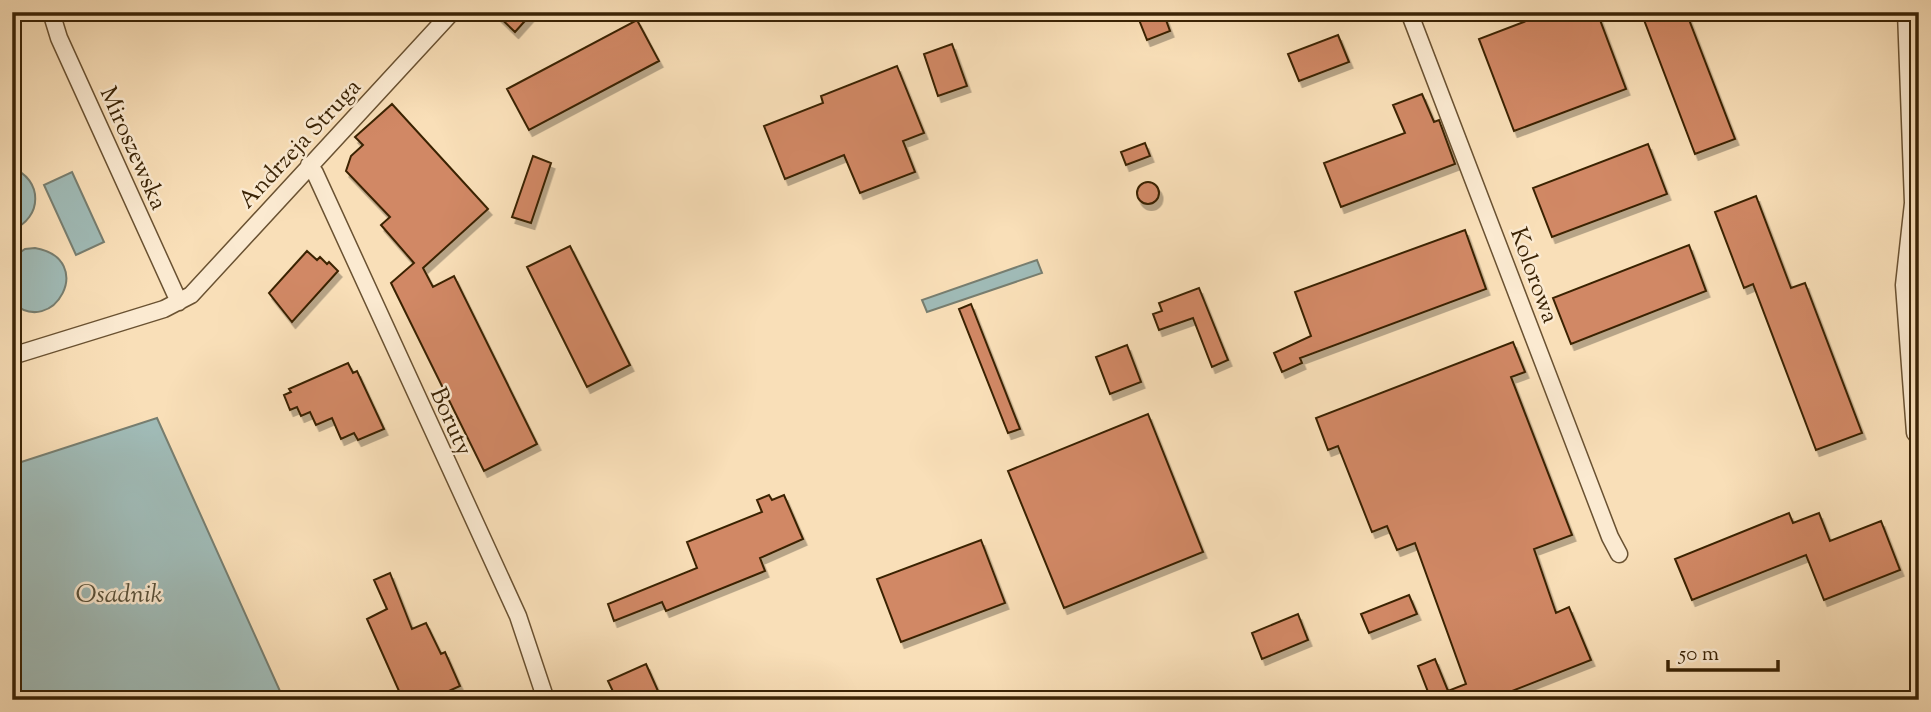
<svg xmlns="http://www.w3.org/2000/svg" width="1931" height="712" font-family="'Sorts Mill Goudy',serif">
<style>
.water{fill:#a0bbb7;stroke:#777e70;stroke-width:2}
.building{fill:#d18865;stroke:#3a2305;stroke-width:2;filter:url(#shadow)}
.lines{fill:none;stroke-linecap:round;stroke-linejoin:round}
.minor-casing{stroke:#6a5232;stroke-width:19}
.minor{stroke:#fbead1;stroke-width:16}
.rail{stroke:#3a2305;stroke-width:4.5;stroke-dasharray:12 12;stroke-linecap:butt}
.labels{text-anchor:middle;stroke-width:5;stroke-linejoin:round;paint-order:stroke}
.street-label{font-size:24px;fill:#3a2305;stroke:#fbead1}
.water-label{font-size:26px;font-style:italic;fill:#59513a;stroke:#fbead1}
</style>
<defs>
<filter id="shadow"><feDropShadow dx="3.5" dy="6" stdDeviation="0" flood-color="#0004"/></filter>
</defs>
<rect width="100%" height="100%" fill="#f9dfb8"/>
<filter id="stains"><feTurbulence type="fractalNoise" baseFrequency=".00286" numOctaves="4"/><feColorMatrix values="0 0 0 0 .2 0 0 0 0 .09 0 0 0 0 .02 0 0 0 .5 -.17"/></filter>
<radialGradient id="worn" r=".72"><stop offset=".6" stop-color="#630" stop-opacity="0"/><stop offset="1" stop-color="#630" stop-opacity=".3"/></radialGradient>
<path class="water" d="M12 168C43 179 43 218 12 230Z
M72 172 104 242 76 255 44 185Z
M35 248C98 259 53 340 12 302V258L25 249Z
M1037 260 1042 273 927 312 922 300Z
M157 418 284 700H12V465Z"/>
<path class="building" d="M494 12H533L515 32Z
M1136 12H1163L1170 31 1147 40Z
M1550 12H1597L1626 89 1514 131 1479 39Z
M1641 12H1686L1735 139 1695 154Z
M637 20 659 61 529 130 507 89Z
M1338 35 1349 62 1299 81 1288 54Z
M952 44 967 86 938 96 924 54Z
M897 66 924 133 903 141 915 172 860 193 844 155 785 179 764 126 823 103 821 96Z
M1422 94 1434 122 1439 120 1455 164 1341 207 1324 163 1405 133 1393 105Z
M392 104 488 209 423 268 433 287 454 276 537 444 484 471 391 283 414 263 381 225 390 217 346 171 351 156 363 145 355 137Z
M1145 143 1150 156 1126 165 1121 152Z
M1648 144 1667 194 1552 237 1533 188Z
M533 156 551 163 531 223 512 217Z
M1137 193a11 11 0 1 1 22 0a11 11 0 1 1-22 0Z
M1756 196 1791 288 1805 283 1862 433 1816 450 1753 284 1744 288 1715 212Z
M1465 230 1486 289 1300 358 1302 363 1282 372 1274 353 1311 336 1295 292Z
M1689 245 1706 291 1571 344 1553 298Z
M570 246 630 365 587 387 527 267Z
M307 251 317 260 320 257 327 264 329 262 338 271 292 322 269 293Z
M1199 288 1228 360 1212 367 1193 318 1159 330 1153 314 1162 311 1159 303Z
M971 304 1020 429 1008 433 959 309Z
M1513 342 1525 372 1511 377 1572 535 1534 549 1556 613 1569 607 1591 660 1489 700H1427L1430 697 1418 666 1435 659 1448 691 1466 684 1415 543 1397 550 1387 526 1372 532 1338 446 1328 450 1316 418Z
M1127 345 1141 382 1110 394 1096 357Z
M348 363 353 373 357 371 384 429 358 440 354 433 341 439 332 418 316 425 310 412 301 416 297 407 290 410 284 395 291 392 289 389Z
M1148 414 1203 552 1064 608 1008 471Z
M769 495 772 500 784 495 803 539 760 558 765 571 666 611 662 602 614 621 608 604 697 568 687 542 762 512 757 500Z
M1789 513 1793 523 1819 513 1830 541 1881 521 1900 570 1824 600 1806 555 1692 600 1675 559Z
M981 540 1005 603 901 642 877 579Z
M390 573 412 629 426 623 441 654 445 652 460 686 442 694 444 700H403L367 619 387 609 374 580Z
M1409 595 1417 614 1369 633 1361 614Z
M1298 614 1308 640 1262 659 1252 633Z
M646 664 662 700H617L608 681Z"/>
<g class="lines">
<g class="minor-casing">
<path id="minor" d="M51 12 59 38 179 302
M1409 12 1610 537 1619 554
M1906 12 1913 203 1904 285 1915 433
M309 165 315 173 518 616 546 700
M12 356 164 309 191 295 452 12"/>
</g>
<use href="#minor" class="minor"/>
<path class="rail" d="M1692 693 1855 700"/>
</g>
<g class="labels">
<g class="street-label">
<text transform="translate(299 143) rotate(-47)" y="8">Andrzeja Struga</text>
<text transform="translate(134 148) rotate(66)" y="8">Miroszewska</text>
<text transform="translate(1535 275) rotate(70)" y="8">Kolorowa</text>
<text transform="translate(452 421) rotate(66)" y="8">Boruty</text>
</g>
<g class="water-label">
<text x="119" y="602">Osadnik</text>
</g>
</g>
<rect width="1931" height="712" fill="none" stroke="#f9dfb8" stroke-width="42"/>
<rect x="14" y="14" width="1903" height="684" fill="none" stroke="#3a2305" stroke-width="3.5"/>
<rect x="21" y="21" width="1889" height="670" fill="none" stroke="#3a2305" stroke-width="2"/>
<path d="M1668 660v10h110v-10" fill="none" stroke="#3a2305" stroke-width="3.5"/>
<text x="1679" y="660" font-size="21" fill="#3a2305" stroke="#fbead1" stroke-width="5" paint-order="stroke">50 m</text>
<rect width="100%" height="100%" filter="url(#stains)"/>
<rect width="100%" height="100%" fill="url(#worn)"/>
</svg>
